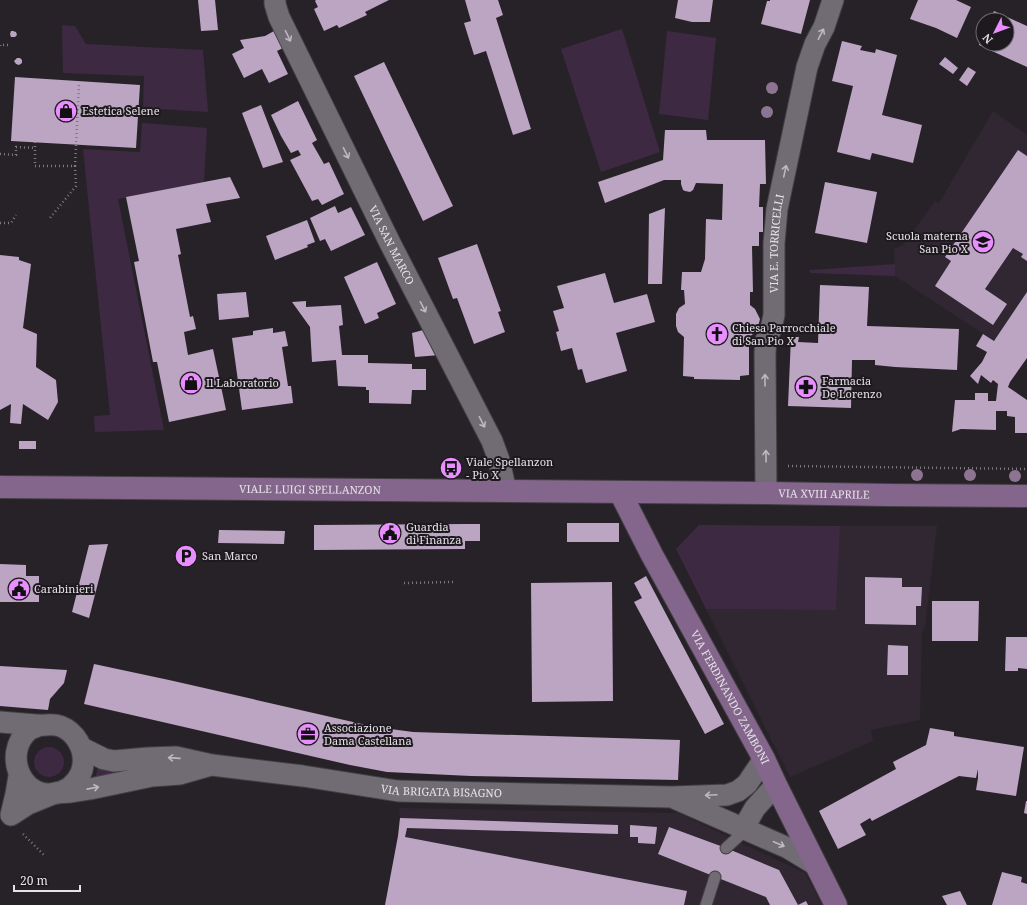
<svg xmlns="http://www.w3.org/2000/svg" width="1027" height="905" font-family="'Noto Serif',serif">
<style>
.built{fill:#302733}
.green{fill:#3d2a42}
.building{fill:#bca4c3}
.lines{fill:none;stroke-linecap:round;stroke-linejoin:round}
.lane-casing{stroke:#433f44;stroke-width:13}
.street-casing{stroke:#433f44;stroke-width:23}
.secondary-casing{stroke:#433f44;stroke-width:24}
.path{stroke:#7d797e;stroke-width:2.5;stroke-dasharray:1 3;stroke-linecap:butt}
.lane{stroke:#716b73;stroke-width:11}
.street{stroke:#716b73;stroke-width:21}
.secondary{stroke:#84668c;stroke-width:22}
.tree{fill:#8d7493}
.oneway{stroke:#bcb8be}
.labels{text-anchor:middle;stroke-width:4;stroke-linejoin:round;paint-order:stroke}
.poi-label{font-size:11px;fill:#e5e2e6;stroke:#1e191f;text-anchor:start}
.street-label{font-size:11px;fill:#e5e2e6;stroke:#1e191f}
</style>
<rect width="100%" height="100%" fill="#272228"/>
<path class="built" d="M993 111 1027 135V292L994 341 895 276 894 249 903 245 908 239 935 201 939 203Z
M840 526H937L925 627 922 632 920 720 871 730 873 741 790 777 706 609 836 610Z
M399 808 678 813 805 873 822 905H385L398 836 400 818Z"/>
<path class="green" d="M62 25 75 26 86 44 203 50 208 112 143 108 144 76 63 73Z
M622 29 660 152 601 172 561 49Z
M667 31 716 38 708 120 659 114Z
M142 123 207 128 204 182 118 199 164 430 95 432 94 416 110 415 83 149 140 152Z
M895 264V276L811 273 810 272 809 270H812Z
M699 525 840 526 836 610 706 609 676 549Z
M34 762a15 15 0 1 1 30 0a15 15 0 1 1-30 0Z
M98 765 121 770V773L95 780Z"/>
<path class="building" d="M198 0H215L218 30 201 31Z
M316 0H389L365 12 367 15 339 28 337 25 324 31 314 9 318 7 315 1Z
M465 0H498L503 15 496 18 531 129 513 135 486 51 474 55 464 23 471 21Z
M678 0H713L710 22H692L675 18Z
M770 0H810L801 34 761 24 767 1H770Z
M918 0H956L971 7 957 38 936 28 910 19Z
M994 11 1027 26V67L979 45 983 35V44H1007V20H990Z
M11 31H13L16 32 17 35 15 37H11L10 34Z
M274 31 283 48 277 51 288 74 269 83 262 69 244 78 232 54 244 48 240 40 265 36Z
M842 41 862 46 860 50 875 53 876 49 897 55 882 115 922 125 913 163 872 153 870 160 837 152 853 86 832 81Z
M945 57 958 68 953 74 939 64Z
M17 58H20L22 60V63L19 65 16 64 14 61Z
M384 62 453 206 423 221 354 76Z
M968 67 976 72 967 86 959 80Z
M15 77 140 85 136 148 11 141Z
M298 101 317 140 312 143 324 164 329 162 344 194 322 205 318 199 312 201 290 160 301 155 298 150 291 153 281 136 271 115Z
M261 105 283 162 263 168 242 113Z
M665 130H706L707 140H765L766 184H760L759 207H763V232H759V246H752L753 292H750V305L755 309 760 319 759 323 756 332 749 337V375L740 376V380L694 379V377L683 376 684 337 678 332 676 326V314L679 308 685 304 684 290H681L682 272H701L705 259 706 219 722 220 723 184 696 183 693 190 690 192 685 191 683 190 681 184V180H664L605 203 598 182 663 160Z
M1018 150 1027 156V261L1021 257 1023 254 1013 248 985 289 1007 304 993 325 935 286 951 261 945 257Z
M230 177 240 198 206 204 211 222 176 229 181 254 178 255 190 317 193 316 196 329 184 332 188 355 213 349 226 410 169 422 157 362H153L134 262 139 261 126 197Z
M825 182 877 192 867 243 815 233Z
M335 206 338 213 351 207 365 235 331 251 325 239 320 241 310 218Z
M665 208 662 284H648L649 214Z
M307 220 315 242 307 245 308 247 275 260 266 236Z
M477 244 501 311 498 312 505 332 474 344 457 298 453 299 438 258Z
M0 255 19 257V260L31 264 23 328 37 334 36 367 56 380 58 402 48 420 23 404 21 424 10 423 11 404 0 410Z
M377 262 396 304 377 313 379 318 365 324 344 277Z
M605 273 614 303 647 294 655 322 616 333 627 371 586 383 582 369 578 370 572 348 561 351 556 332 559 331 553 311 564 308 557 286Z
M820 285 869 287 867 326 959 329 957 370 895 367 875 365V360H852L851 408 788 406 791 337H799L798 342 818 343Z
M246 292 249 317 219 320 217 294Z
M1027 292V358L1010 382 1008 387 1027 400V433H1015V417L1007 416V411H996V430L961 429 952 432 955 400H975V393H988V401H996L998 384 993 380 991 383 981 375 978 384 970 376 982 362 987 352 976 346 983 334 994 341Z
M306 301V307L341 305 343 325 339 326 342 355H368V363L412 364V369H426V390H412L411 404 369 403V390H366V387L338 386 336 360 312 362 310 327 292 302Z
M273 328V333L285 331 288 346 282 347 288 386H291L293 403 242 410 232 338 253 335V331Z
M427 329 440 355 415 357 412 333Z
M19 441H36V449H19Z
M567 523H619V542H567Z
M466 524H480V541H465V549L314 550V525Z
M219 530 285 531 284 544 218 543Z
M108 544 89 618 72 612 89 545Z
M0 564 26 565V576H39V602H0Z
M646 576 724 724 705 734 634 602 642 598 634 583Z
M865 577 902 578V587H922L921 606H916V625L865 624Z
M612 582 613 701 532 702 531 583Z
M932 601H979L978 641H932Z
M1006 637H1027V669L1018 668V671H1005Z
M888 645 908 646V675H887Z
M94 664 169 680 375 727 398 730 413 732 680 740 678 780 471 776 387 772 350 765 84 704Z
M0 666 67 670 64 683 50 699 48 710 0 706Z
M930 728 954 732V736L1024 747 1016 796 976 790 978 778V769L976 778 959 776 872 821 870 818 860 824 866 835 838 849 819 811 896 769 893 762 926 745Z
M1026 801H1027V814L1024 813Z
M400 818 618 825V834L407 828 405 837 687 891 684 905H385L398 836Z
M630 825 657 827 655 844 638 843V837H630Z
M669 827 726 848 779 870 798 905 806 901 808 905H770L766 897 658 854Z
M1002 872 1022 877 1021 882 1027 884V905H992Z
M960 891 967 905H947L942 896Z"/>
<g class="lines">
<g class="lane-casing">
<path id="lane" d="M726 848 738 837 743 829
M706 905 715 877"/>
</g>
<g class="street-casing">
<g id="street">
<path id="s1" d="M275 0V4L279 17 390 243 492 441 499 460 506 491"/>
<path id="s2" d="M766 493 765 353 766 340 771 329 774 315V243L777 209 807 67 815 44 824 27 833 0"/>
<path d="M0 722C12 723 24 724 36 725 44 726 52 723 60 726 76 732 85 749 83 765 82 776 73 787 63 791 24 807 0 754 29 730 32 728 37 727 40 725"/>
<path id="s3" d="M82 748 104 759 114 761 148 758 176 757 212 765 303 776 398 791 672 797 727 795 738 791 747 784 753 775 764 759"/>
<path d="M19 776 16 794 11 815 28 804 55 793 71 792 90 789 152 776 180 774 208 766"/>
<path d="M676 799 788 848 816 865"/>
<path d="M743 829 755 808 776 785"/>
</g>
</g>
<g class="secondary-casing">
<g id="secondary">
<path id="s4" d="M0 487 766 493 888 495 1027 496"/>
<path id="s5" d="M620 492 652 555 764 759 776 785 836 905"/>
</g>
</g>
<path class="path" d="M0 46V45H11
M35 142V166H75L76 186 50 218
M0 154 16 155V147L36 148
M75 166 79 84
M0 223H11L16 215
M788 466 1027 469
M404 583 454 582
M23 834 44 855"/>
<use href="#lane" class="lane"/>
<use href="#street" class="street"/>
<use href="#secondary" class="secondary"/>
</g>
<g class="tree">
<circle cx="772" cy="88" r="6"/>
<circle cx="767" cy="112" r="6"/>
<circle cx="917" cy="475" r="6"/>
<circle cx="970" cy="475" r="6"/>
<circle cx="1015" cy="476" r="6"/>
</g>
<defs><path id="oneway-shaft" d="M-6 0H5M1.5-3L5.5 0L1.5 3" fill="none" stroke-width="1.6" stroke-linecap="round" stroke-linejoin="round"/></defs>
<g class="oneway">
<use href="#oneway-shaft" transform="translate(821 34) rotate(-63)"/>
<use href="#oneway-shaft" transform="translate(288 36) rotate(64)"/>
<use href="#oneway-shaft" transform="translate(346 153) rotate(64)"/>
<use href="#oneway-shaft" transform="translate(785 171) rotate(-78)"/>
<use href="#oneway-shaft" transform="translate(423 307) rotate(63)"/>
<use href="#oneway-shaft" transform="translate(765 380) rotate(-90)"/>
<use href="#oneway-shaft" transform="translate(482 422) rotate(63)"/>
<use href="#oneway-shaft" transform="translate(766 456) rotate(-91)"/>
<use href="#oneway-shaft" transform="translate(174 758) rotate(-176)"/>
<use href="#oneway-shaft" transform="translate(93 788) rotate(-11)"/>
<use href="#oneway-shaft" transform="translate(711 795) rotate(177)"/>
<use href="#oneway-shaft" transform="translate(779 844) rotate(23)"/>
</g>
<defs>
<g id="shop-disc" transform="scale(1.15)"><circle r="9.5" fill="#e88eff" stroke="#1e191f"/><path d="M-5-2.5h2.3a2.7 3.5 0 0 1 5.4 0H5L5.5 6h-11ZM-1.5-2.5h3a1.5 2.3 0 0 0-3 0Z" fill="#111"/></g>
<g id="school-disc" transform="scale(1.15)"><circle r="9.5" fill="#e88eff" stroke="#1e191f"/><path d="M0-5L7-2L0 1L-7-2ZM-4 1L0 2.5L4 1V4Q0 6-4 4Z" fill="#111"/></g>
<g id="church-disc" transform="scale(1.15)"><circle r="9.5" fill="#e88eff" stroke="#1e191f"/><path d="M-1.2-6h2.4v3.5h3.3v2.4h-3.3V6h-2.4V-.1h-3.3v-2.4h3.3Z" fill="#111"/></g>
<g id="pharmacy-disc" transform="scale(1.15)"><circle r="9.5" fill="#e88eff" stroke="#1e191f"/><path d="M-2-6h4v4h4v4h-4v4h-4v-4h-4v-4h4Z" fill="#111"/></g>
<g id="bus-disc" transform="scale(1.15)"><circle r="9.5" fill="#e88eff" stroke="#1e191f"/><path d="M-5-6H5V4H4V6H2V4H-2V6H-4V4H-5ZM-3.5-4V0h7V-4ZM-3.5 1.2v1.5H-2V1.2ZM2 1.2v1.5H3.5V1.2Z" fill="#111"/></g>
<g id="civic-disc" transform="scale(1.15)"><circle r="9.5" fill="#e88eff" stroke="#1e191f"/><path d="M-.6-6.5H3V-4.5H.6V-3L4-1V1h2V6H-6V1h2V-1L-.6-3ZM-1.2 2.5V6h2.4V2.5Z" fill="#111"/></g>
<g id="parking-disc" transform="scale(1.15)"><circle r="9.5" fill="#e88eff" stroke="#1e191f"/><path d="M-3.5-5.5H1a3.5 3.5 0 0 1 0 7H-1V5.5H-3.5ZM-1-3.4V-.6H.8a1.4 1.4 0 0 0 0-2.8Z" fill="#111"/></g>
<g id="office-disc" transform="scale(1.15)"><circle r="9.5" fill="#e88eff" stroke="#1e191f"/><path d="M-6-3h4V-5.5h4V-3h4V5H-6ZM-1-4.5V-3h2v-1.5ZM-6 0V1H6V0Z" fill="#111"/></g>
</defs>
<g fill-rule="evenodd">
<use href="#shop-disc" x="66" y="111"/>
<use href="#school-disc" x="983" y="242"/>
<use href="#church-disc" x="717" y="334"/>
<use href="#shop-disc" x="191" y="383"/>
<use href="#pharmacy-disc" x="806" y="387"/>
<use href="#bus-disc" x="451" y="468"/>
<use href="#civic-disc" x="390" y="533"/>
<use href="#parking-disc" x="186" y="556"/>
<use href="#civic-disc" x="19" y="589"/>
<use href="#office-disc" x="308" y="734"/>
</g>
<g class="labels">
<g class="poi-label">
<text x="82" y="115">Estetica Selene</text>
<text x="968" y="240" text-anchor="end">Scuola materna<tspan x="968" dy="13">San Pio X</tspan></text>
<text x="732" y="332">Chiesa Parrocchiale<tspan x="732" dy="13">di San Pio X</tspan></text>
<text x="822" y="385">Farmacia<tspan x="822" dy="13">De Lorenzo</tspan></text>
<text x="206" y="387">Il Laboratorio</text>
<text x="466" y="466">Viale Spellanzon<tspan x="466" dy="13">- Pio X</tspan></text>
<text x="406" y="531">Guardia<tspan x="406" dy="13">di Finanza</tspan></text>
<text x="202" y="560">San Marco</text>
<text x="34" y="593">Carabinieri</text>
<text x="324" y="732">Associazione<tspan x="324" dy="13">Dama Castellana</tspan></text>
</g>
<g class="street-label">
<text dy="4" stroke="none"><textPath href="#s2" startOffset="251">VIA E. TORRICELLI</textPath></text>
<text dy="4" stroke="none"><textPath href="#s1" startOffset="272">VIA SAN MARCO</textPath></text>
<text dy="4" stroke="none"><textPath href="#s4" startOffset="310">VIALE LUIGI SPELLANZON</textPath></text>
<text dy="4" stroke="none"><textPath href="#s4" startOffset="824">VIA XVIII APRILE</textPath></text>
<text dy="4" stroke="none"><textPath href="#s5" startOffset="233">VIA FERDINANDO ZAMBONI</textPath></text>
<text dy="4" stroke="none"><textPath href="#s3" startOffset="365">VIA BRIGATA BISAGNO</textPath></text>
</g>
</g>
<g transform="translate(995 32) rotate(228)"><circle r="19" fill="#1e191f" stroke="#6e696f"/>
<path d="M0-3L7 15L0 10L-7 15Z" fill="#e88eff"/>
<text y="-6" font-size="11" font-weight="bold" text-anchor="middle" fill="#e5e2e6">N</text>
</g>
<path d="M14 885v6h66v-6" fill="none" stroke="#e5e2e6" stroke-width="2"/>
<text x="20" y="885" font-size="12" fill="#e5e2e6" stroke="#1e191f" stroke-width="3" paint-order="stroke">20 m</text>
</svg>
